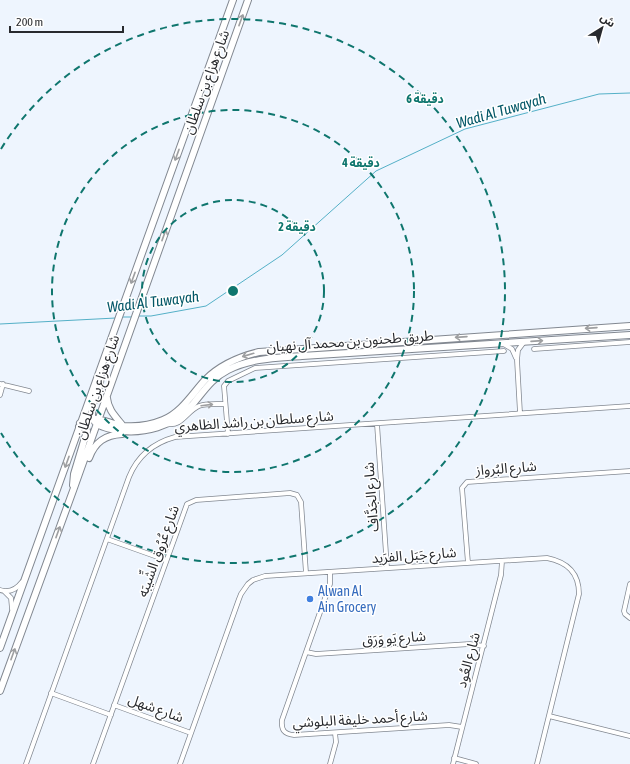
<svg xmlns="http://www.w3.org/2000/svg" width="630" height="764" font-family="'Asap Condensed','Noto Sans Arabic',sans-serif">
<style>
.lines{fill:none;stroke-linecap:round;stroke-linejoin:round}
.stream{stroke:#54b0c7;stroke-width:1}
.minor-casing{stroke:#828891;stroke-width:5.5}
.primary-casing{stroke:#828891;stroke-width:8}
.minor{stroke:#fff;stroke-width:4}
.primary{stroke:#fff;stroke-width:6}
.oneway{stroke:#9e9fa1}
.ring{fill:none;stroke:#0f766e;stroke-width:2;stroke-dasharray:7 5}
.shop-dot{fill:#3f7fe0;stroke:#fff;stroke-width:1.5}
.labels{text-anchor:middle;stroke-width:3;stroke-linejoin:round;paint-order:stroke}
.street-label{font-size:14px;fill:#282a2e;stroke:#fff}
.shop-label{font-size:14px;fill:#366cbe;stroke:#fff;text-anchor:start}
.water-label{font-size:15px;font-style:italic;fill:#025666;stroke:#fff}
.centre{fill:#0f766e;stroke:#fff;stroke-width:2}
.ring-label{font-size:12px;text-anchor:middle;font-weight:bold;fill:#0f766e;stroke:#fff;stroke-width:3;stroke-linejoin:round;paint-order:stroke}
</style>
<rect width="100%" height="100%" fill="#eef5fe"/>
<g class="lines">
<path class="stream" d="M137 316H151L206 306 282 255 376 171 465 129 599 94 630 93
M121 317H132
M0 324 116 318"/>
<g class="minor-casing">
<path id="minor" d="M502 343 512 349 516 358
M534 349 630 342
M0 384 29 391
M0 395 3 384
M520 413 517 360 518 350 524 342
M167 424C182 427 187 411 199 406 206 403 217 404 225 404
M377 424 387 568
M228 434 224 386 228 381 255 368 504 351
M107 539 166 560
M468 563 462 488 467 482 630 471
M330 572V584L282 720C281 730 284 734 294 735L449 725 462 727
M630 584 624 611 625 614 630 618
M0 590C9 593 16 590 22 582
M4 591 11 598 12 609
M306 652 316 654 470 644 484 646
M51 693 111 715
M114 705 191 733
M549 716 630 736
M454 758 476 764
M26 764 129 477C138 455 153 443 175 437L630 406
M93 764 187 504 196 500 290 493 297 495 301 502 306 573
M180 764 239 599 241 594 248 584 253 580 265 576 547 558C567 562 579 572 579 594L537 764
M330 764 336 742 335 733
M453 764 501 575 502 561"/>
</g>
<g class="primary-casing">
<path id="primary" d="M100 372C104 388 87 403 93 419 96 426 107 428 114 430 144 435 173 427 193 404 204 391 212 378 228 370 251 358 277 358 302 356L630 335
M107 398C108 410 116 417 123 426
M80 423C92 412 110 425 124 426 137 427 151 425 163 420 182 412 192 394 205 380 220 365 238 357 259 352L630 326
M89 458C95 442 105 435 122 434
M73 485 74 474 87 431 86 428 83 426 79 427
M0 648 233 0
M0 691 74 488 248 0"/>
</g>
<use href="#minor" class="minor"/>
<use href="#primary" class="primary"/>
</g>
<defs><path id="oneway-shaft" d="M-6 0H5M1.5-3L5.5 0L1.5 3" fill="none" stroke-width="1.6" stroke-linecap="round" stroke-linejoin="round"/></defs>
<g class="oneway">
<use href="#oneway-shaft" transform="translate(241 20) rotate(-70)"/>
<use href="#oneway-shaft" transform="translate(177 155) rotate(110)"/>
<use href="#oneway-shaft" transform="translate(164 235) rotate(-70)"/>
<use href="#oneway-shaft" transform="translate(133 278) rotate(110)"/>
<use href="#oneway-shaft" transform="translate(591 328) rotate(176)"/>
<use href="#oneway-shaft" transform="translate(461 337) rotate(176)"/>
<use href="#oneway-shaft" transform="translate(537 341) rotate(-4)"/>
<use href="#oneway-shaft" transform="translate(248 355) rotate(164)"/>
<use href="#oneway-shaft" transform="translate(207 405) rotate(-7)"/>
<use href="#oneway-shaft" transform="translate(67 462) rotate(110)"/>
<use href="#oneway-shaft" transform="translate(58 532) rotate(-70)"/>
<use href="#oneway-shaft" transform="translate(13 654) rotate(-70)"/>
</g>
<g class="ring">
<circle cx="233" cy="291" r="91"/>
<circle cx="233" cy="291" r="181"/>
<path d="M1 149A272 272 0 1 1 1 433"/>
</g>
<circle class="shop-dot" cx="310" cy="599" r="4"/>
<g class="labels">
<g class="street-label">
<text transform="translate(206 82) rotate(-70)" y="5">شارع هزاع بن سلطان</text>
<text transform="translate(350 341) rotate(-4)" y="5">طريق طحنون بن محمد آل نهيان</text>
<text transform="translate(97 387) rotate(-71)" y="5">شارع هزاع بن سلطان</text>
<text transform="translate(254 421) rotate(-4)" y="5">شارع سلطان بن راشد الظاهري</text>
<text transform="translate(506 468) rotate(-4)" y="5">شارع البُرواز</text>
<text transform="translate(371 497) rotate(-94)" y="5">شارع الجَدَّاف</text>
<text transform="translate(158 551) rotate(-70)" y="5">شارع عُرُوق الشِّيبَه</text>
<text transform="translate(414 555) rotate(-4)" y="5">شارع جَبَل الفرَيد</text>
<text transform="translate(394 638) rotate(-4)" y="5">شارع يَو وَرَق</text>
<text transform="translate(468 660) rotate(-75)" y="5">شارع العُود</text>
<text transform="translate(156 708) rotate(20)" y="5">شارع شهل</text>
<text transform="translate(360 719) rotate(-3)" y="5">شارع أحمد خليفة البلوشي</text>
</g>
<g class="shop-label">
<text x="318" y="596">Alwan Al<tspan x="318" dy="16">Ain Grocery</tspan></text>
</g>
<g class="water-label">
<text transform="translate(501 111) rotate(-16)" y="5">Wadi Al Tuwayah</text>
<text transform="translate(153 302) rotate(-7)" y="5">Wadi Al Tuwayah</text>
</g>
</g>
<circle cx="233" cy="291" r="6" class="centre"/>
<g class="ring-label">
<text x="425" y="103">6 دقيقة</text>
<text x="361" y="167">4 دقيقة</text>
<text x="297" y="231">2 دقيقة</text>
</g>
<g transform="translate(602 28) rotate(37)" stroke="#ffffff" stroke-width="3" paint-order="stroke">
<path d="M0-3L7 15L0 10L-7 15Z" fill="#282a2e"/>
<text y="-6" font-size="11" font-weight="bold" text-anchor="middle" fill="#282a2e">ش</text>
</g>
<path d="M10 26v6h113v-6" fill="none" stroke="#282a2e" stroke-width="2"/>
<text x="16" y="26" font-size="12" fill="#282a2e" stroke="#ffffff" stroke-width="3" paint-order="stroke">200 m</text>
</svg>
